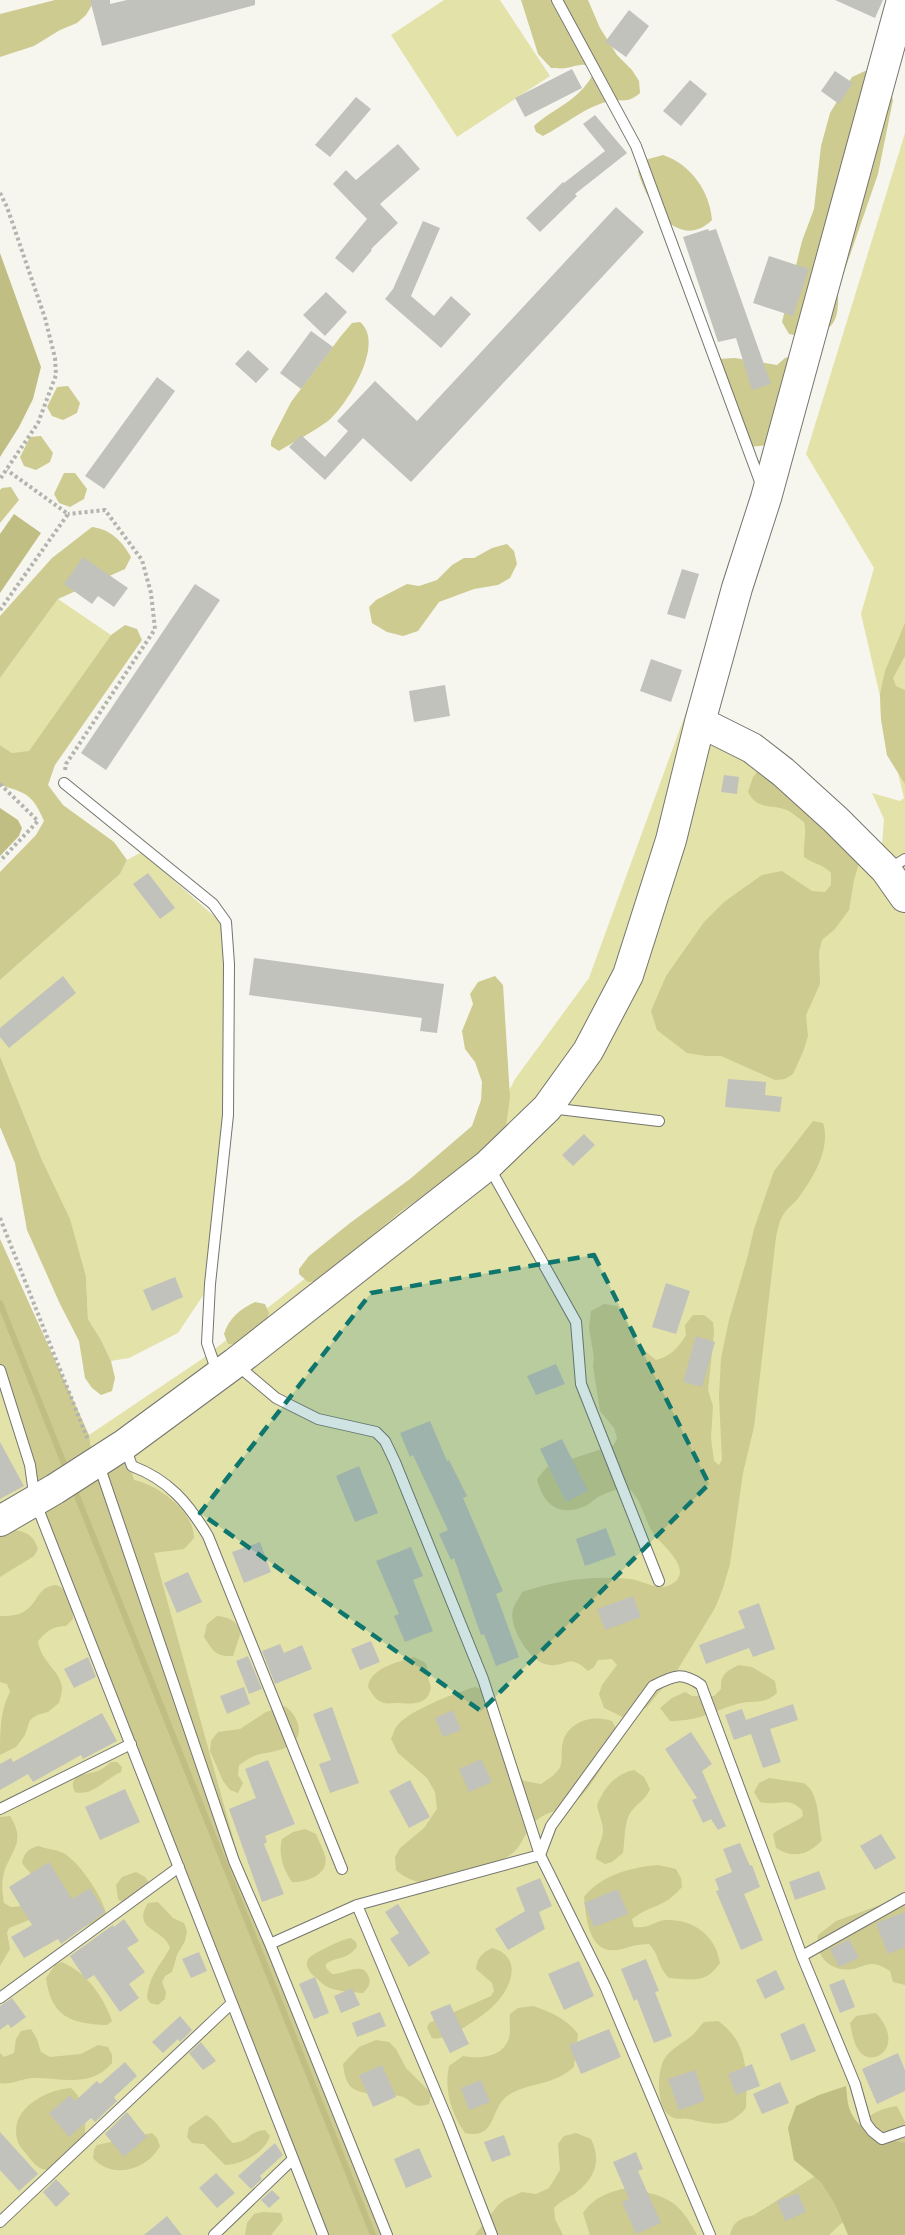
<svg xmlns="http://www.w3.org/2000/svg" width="905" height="2235" font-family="Inter,sans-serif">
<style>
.green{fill:#e3e2a9}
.forest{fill:#cdcb8f}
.water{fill:#c0be82}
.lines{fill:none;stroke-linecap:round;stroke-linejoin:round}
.stream{stroke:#c0be82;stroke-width:6}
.building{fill:#c2c2bc}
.lane-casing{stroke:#75756f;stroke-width:12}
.secondary-casing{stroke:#75756f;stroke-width:32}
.path{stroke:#b4b4af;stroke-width:4;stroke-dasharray:3 3;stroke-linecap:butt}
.lane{stroke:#fff;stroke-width:10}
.secondary{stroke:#fff;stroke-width:30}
.marked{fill:#0f766e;fill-opacity:0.2;stroke:#0f766e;stroke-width:4.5;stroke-dasharray:12 8;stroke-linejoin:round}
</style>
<rect width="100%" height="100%" fill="#f6f6ef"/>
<path class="green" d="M444 0H500L550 76 457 137 391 35Z
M905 133V2235H0V1370L91 1447 89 1435 202 1359 485 1138 515 1079 589 978 696 685 700 722 881 858 884 819 872 793 900 801 904 798 898 773 887 755 881 719 880 696 861 614 874 568 806 454Z
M58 599 111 635 29 752 12 753 0 745V678Z
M142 852 223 924 228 1086 206 1291 178 1333 129 1358 111 1361 101 1340 88 1319 86 1276 70 1220 42 1160 0 1056V980L120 874 127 860Z"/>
<path class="forest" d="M55 0H95L86 15 77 23 60 30 34 46 0 57V14Z
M521 0H588L600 28 617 55 632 70 639 81 640 93C626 105 623 98 610 101 586 106 565 125 543 136L536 132 534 126C555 107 577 102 592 76 589 58 577 67 566 68 561 69 555 68 551 68L538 54Z
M865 71 879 72 887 78 893 100 878 174 838 290C838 300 839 315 833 323 826 335 800 337 789 334L782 322 802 241 814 209 821 146 830 113 852 77Z
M663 155C691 164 710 192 712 220 678 253 646 202 638 171L645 160Z
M360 322C386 343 347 405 328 421 313 432 295 441 279 451L271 446V441L291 402 341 336 352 323Z
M800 354 780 444 749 447 717 359 735 358 777 365 785 358Z
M68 386 80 403 77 413 63 420 52 416 47 407 57 387Z
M41 436 53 453 50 462 36 470 24 466 20 457 30 437Z
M64 473H75L87 489 84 499 70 507 59 503 54 494Z
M11 487 19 500 0 523V490L2 488Z
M92 527C110 529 122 541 131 557L125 569 58 599 0 678V616L52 558Z
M507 544 514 551 517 564 510 578 498 585 474 589 439 602 418 631 403 636 387 632 372 623 369 607 376 600 407 584 419 586 437 580 452 565 464 558H474L492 548Z
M905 623V656L893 678 896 686 905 690V784L887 755 881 719 880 694 885 671Z
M125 625 137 629 142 640 55 765 48 785 63 805 114 842 127 860 120 874 0 980V872L36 835 44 821C33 795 27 793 0 785V745L12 753 29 751 111 635Z
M758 771 764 772 860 860 854 880 849 910 835 929 822 940 819 952 820 984 806 1015 808 1036 803 1052 793 1074 785 1079 775 1080 721 1056H706L687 1053 657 1030 651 1011 666 976 704 922 724 902 762 875 782 871 812 891 825 892 831 885V873C823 864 813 864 804 857 803 844 807 834 804 822 798 818 791 811 784 809 768 804 758 810 748 792L753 777Z
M495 976 503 985 510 1097 506 1126 499 1137 434 1189 401 1211 328 1273 315 1281 308 1282 299 1274V1269L309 1256 350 1223 410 1179 472 1126 481 1100 482 1082 475 1062 465 1049 462 1031 473 1004 470 994 478 982Z
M0 1056 42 1160 70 1219 86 1276 88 1319 101 1340 111 1361 115 1378 112 1391 101 1395 92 1388 85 1378 79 1341 60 1304 27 1230 15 1163 0 1127Z
M813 1121 823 1123C831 1147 814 1177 799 1197 795 1203 787 1208 783 1215 779 1221 778 1230 776 1237L754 1427 743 1473 730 1564 723 1588 715 1608 678 1669 647 1707 627 1719 604 1708 599 1694 602 1685 617 1665 612 1659 598 1660 594 1667 588 1671C567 1651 566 1670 545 1664 528 1659 508 1625 513 1609 515 1603 520 1597 522 1592 557 1580 594 1575 631 1579 644 1581 657 1591 670 1585 695 1573 666 1548 657 1538 643 1522 644 1500 627 1487 617 1489 608 1492 600 1496 594 1499 589 1505 583 1507 557 1517 543 1503 537 1479L547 1467 614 1445 617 1438 614 1428 600 1411 593 1366 594 1358 589 1328 591 1311 604 1304 617 1306 627 1323 636 1344 656 1360C671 1356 678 1348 686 1335L685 1325 693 1315H704L713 1322 714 1333 708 1390 713 1406 711 1438 714 1461 719 1465 722 1460 719 1396 721 1358 729 1320 748 1255 754 1229 774 1171Z
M0 1239 89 1435 91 1447 124 1444 134 1480C158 1485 194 1511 194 1538L184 1549 154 1553 250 1899 387 2235H323L35 1499 0 1370Z
M255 1302 265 1304 269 1313 267 1319 236 1344H228L224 1334C229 1318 240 1309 255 1302Z
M9 1530C23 1530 34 1534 38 1549L34 1556 0 1577V1535Z
M56 1585C70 1590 73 1606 73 1619L66 1626C53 1626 47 1631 38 1641 40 1661 61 1671 62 1688 62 1693 60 1699 59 1703L48 1712 37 1715 30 1720 25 1735 16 1747 0 1755C0 1733 0 1710 10 1692L7 1684 0 1682V1616C42 1618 30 1587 56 1585Z
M217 1616C230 1618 235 1619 241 1632L233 1656C216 1657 213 1651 204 1637L207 1624Z
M414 1657C431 1665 425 1662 428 1677 429 1683 432 1685 430 1691 427 1705 410 1704 398 1703 394 1703 389 1704 384 1703 376 1701 372 1694 368 1687 370 1668 398 1662 414 1657Z
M739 1665 752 1667 775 1681 777 1693C762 1706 753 1699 737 1704 711 1712 699 1721 670 1721L660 1708 672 1698 685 1692 692 1696H714L721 1689C720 1675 726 1671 739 1665Z
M475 1687 490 1692 516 1773 524 1781 541 1784C547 1780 554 1776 559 1769 564 1761 560 1751 563 1742 568 1721 594 1714 612 1721L619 1733C613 1751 587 1796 571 1805 562 1810 550 1811 541 1817 528 1824 525 1839 516 1850 501 1866 476 1866 456 1872 446 1875 437 1882 426 1882 415 1883 404 1877 396 1870L395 1857 400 1848 424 1828 437 1809 435 1792 427 1778 398 1753 391 1739C393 1735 394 1729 397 1726 407 1711 458 1692 475 1687Z
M284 1706C291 1710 295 1715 298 1724 304 1748 276 1751 260 1754 252 1756 245 1761 239 1765L238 1775 243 1783 238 1793 230 1790 223 1781 210 1751 211 1741 218 1732 240 1729 266 1712Z
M111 1762H117L122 1767 121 1772C106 1778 93 1797 75 1792 66 1774 87 1775 98 1771 103 1769 107 1765 111 1762Z
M634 1770 644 1777 650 1789C646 1800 635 1804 629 1815 624 1826 625 1840 623 1853L612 1862 605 1864 596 1859C596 1848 603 1840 603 1830 603 1822 598 1813 597 1805 604 1788 615 1774 634 1770Z
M769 1778 803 1783C820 1791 818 1824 822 1840 809 1855 793 1859 776 1848L773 1834C782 1826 794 1824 803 1816L802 1810C787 1795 777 1807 760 1802L754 1792 759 1783Z
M10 1816C25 1840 14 1847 5 1869 1 1881 2 1891 4 1903L11 1907 35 1905 34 1918 9 1928 7 1933 10 1949 0 1966V1817Z
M305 1829 316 1834C319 1841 323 1849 325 1856 330 1874 306 1883 292 1882 283 1869 278 1855 282 1839L293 1832Z
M38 1846C46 1849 54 1849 61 1852 76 1857 104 1898 106 1914L100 1920 84 1927 52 1898 25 1867 22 1863C24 1853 28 1849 38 1846Z
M658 1865 676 1869 681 1878 682 1887C663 1909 652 1904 632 1919L634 1927C651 1929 653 1921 666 1920 694 1919 716 1936 720 1963 705 1985 692 1979 669 1978 657 1966 660 1955 649 1944 635 1944 628 1948 617 1950 588 1954 586 1916 584 1897 601 1875 632 1867 658 1865Z
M136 1872 145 1877 150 1884 147 1897 135 1906 129 1907 118 1899 116 1885 122 1877Z
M905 1896V1985L893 1982 890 1971C883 1967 879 1964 872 1964 865 1964 859 1968 853 1969 831 1973 814 1956 818 1935L836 1921Z
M158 1902 173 1918 184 1923 187 1931 185 1941 177 1955 172 1972 165 1976 162 1982 166 1992 165 1999 158 2005 150 2003 147 1998C150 1973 159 1968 170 1948 164 1928 131 1931 148 1903Z
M351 1938 356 1942 357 1947C344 1962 339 1955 326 1964V1968L332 1974C343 1975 361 1961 368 1975 372 1983 368 1988 363 1993 353 1992 340 1992 330 1988 324 1986 320 1981 315 1977 296 1959 314 1954 330 1946 338 1942 342 1940 351 1938Z
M492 1948C522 1956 513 1985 496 2003 487 2014 445 2043 432 2038L427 2028 429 2023 491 1996 494 1991 492 1983 476 1969C477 1958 482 1953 492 1948Z
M62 1962C87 1973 103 1996 112 2021L107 2025C70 2024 51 2016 46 1978L55 1965Z
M533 2006C551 2012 567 2019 578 2034L574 2067C550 2088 527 2081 506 2097 490 2110 496 2140 465 2133 451 2113 444 2090 449 2066L463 2056C479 2059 503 2058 509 2038 511 2032 509 2021 510 2014L518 2008Z
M876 2013C905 2045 876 2066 862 2054 854 2047 852 2033 850 2023L856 2016Z
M718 2021C749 2043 747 2073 746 2108 727 2130 713 2124 688 2119 681 2117 677 2121 670 2116 657 2107 657 2078 662 2064 666 2052 679 2045 689 2038 695 2034 699 2027 704 2022Z
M31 2029 37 2039 41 2052 50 2057 81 2054 98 2045 108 2047 112 2055V2063C90 2089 61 2077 32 2078 21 2079 11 2085 0 2083V2053L4 2057 14 2053 16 2039 21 2031Z
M376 2040 389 2042 396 2049 406 2068 428 2090 431 2095 429 2104C411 2110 414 2100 400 2096 386 2093 361 2097 350 2086 345 2080 344 2071 343 2064L359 2047Z
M71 2088C91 2104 90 2151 68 2166 64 2168 59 2168 55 2169 43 2171 39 2169 31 2160 27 2154 20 2148 18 2142 7 2110 45 2090 71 2088Z
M897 2106 905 2122V2165L862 2134 863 2121C874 2112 883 2108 897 2106Z
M206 2115C219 2122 222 2134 233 2143 249 2142 249 2131 265 2130L270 2136C265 2153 240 2165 225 2165L204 2144 192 2143 187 2137 189 2127Z
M152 2133 157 2138 160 2146C147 2170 112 2180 93 2158L94 2150 97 2145Z
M576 2133 591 2139C601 2160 596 2176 578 2191 570 2198 561 2200 554 2208L555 2219 563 2235H475L498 2205 506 2199 522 2192 536 2194 549 2188 560 2170 558 2144 564 2136Z
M823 2171 847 2218 829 2235H730C734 2220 740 2219 754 2215Z
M627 2188C665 2196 678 2198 697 2235H590L583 2213C594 2197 609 2192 627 2188Z
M263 2212 281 2213 283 2220 271 2235H245L247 2223 254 2214Z"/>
<path class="water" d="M0 253 41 367 33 399 19 427 0 457Z
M14 514 41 533 0 593V534Z
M0 808 18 820 22 828 19 836 0 856Z
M846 2086C847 2093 847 2103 850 2110 858 2132 884 2140 905 2143V2235H848L835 2204 821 2182 794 2160 788 2128 796 2106 819 2095Z"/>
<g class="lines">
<path class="stream" d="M0 1303 67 1471
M73 1486 373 2235"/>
</g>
<path class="building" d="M90 0H110V4L127 0H255V5L102 46Z
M835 0H883L875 18Z
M629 10 649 26 626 57 605 42Z
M572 69 582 88 525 117 515 98Z
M835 71 853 83 839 104 821 91Z
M690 80 707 94 681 126 663 111Z
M356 97 371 109 330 157 315 145Z
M595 115 627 153 575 194 577 196 540 232 526 218 563 182 564 183 605 151 583 124Z
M398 144 420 169 380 204 398 223 371 249 372 250 353 273 335 258 367 219 333 184 346 170 356 180Z
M616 207 644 232 411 482 363 438 325 480 289 447 301 435 325 457 348 431 337 421 375 381 417 421Z
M423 221 440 228 411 296 434 316 451 296 471 314 441 348 385 299 393 289Z
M708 229 709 231 716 229 771 384 752 390 736 338 718 342 683 237Z
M769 256 809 269 793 316 753 303Z
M326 292 347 312 325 336 303 315Z
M311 331 333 347 301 389 280 373Z
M248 350 269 369 256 383 235 364Z
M157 377 175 391 104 489 85 476Z
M83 557 128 588 114 607 98 596 92 604 64 584Z
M682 569 699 574 685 619 667 614Z
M195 584 220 600 106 770 81 753Z
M651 659 682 670 671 702 640 691Z
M445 685 450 716 414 722 409 691Z
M724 775 739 777 737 794 721 792Z
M148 873 175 908 160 919 133 884Z
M254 958 444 984 437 1033 420 1031 422 1018 249 995Z
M63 976 76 993 9 1048 0 1037V1028Z
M728 1079 766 1082 765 1095 782 1097 780 1112 725 1107Z
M584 1134 595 1145 573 1166 562 1155Z
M175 1277 183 1297 152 1311 143 1290Z
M666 1283 690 1291 676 1334 652 1327Z
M696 1336 715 1342 702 1387 683 1382Z
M556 1364 565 1384 536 1395 527 1376Z
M430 1421 447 1461 449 1460 467 1496 463 1498 503 1591 496 1594 519 1657 496 1666 484 1634 481 1635 454 1558 451 1560 439 1534 448 1530 413 1455 410 1457 400 1433Z
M562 1439 588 1491 566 1502 540 1449Z
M0 1442 24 1486 0 1499Z
M359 1466 378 1513 355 1522 336 1476Z
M606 1528 616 1555 585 1566 576 1539Z
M260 1542 271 1572 244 1583 232 1552Z
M411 1547 423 1576 413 1580 433 1631 405 1642 394 1616 399 1614 376 1561Z
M188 1572 202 1602 177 1613 164 1583Z
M633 1596 641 1617 605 1630 597 1609Z
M759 1603 775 1649 753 1657 749 1648 706 1664 699 1645 745 1628 738 1611Z
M371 1641 380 1662 360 1670 351 1649Z
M280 1644 284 1653 302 1645 312 1669 275 1684 262 1651Z
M248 1656 262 1689 249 1694 236 1661Z
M88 1657 96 1677 74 1688 64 1669Z
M244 1687 250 1704 227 1714 220 1696Z
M793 1704 798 1720 770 1729 781 1762 763 1768 751 1734 734 1740 725 1715 742 1709 746 1720Z
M332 1707 359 1783 330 1793 319 1764 331 1760 313 1714Z
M453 1710 461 1730 443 1737 435 1718Z
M102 1713 117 1741 83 1759 81 1755 33 1782 28 1774 0 1790V1764L11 1758 13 1762Z
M691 1732 712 1764 702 1771 726 1826 718 1830 711 1819 703 1823 692 1800 697 1798 665 1749Z
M481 1759 492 1782 469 1792 459 1769Z
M268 1760 295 1824 265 1836 267 1842 264 1844 284 1894 262 1902 229 1809 256 1798 245 1769Z
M410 1780 430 1817 409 1828 389 1791Z
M125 1789 140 1822 100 1840 85 1807Z
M881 1834 896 1858 875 1870 860 1846Z
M740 1843 750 1866 752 1865 760 1887 744 1894 763 1940 741 1950 716 1891 719 1890 715 1879 732 1872 723 1849Z
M49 1862 72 1899 90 1888 105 1912 61 1944 58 1939 24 1958 11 1937 32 1925 9 1887Z
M819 1871 826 1889 795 1900 789 1882Z
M540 1878 552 1906 539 1912 545 1929 508 1950 495 1929 525 1911 516 1888Z
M618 1889 628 1914 594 1927 584 1903Z
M398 1904 430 1953 409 1967 390 1939 399 1933 385 1912Z
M905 1912V1947L888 1954 876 1923Z
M124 1919 139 1941 127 1948 145 1972 129 1984 139 1998 120 2012 94 1975 86 1980 70 1956 113 1925 114 1927Z
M849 1939 859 1958 839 1967 830 1949Z
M199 1952 207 1971 191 1978 182 1959Z
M646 1959 659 1991 655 1992 672 2036 654 2043 637 1999 634 2001 621 1969Z
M579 1961 594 1996 564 2010 548 1974Z
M776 1970 785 1989 765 1999 756 1980Z
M315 1977 329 2013 314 2019 299 1984Z
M844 1979 855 2007 840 2013 829 1985Z
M352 1988 360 2005 341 2013 334 1996Z
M12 1998 26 2017 11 2028 8 2024 0 2030V2006Z
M450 2004 469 2044 450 2053 430 2012Z
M380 2012 386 2026 357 2037 352 2023Z
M180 2016 192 2030 180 2042 178 2039 163 2053 152 2042Z
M804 2023 816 2051 791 2061 780 2034Z
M609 2029 621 2057 581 2074 569 2045Z
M201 2042 216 2061 203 2070 189 2053Z
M898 2053 905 2070V2091L877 2104 862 2069Z
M125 2062 137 2076 114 2097 117 2101 95 2122 91 2118 69 2137 49 2113 70 2095 75 2101 97 2081 100 2084Z
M752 2064 760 2086 736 2095 728 2074Z
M382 2065 396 2097 373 2107 359 2075Z
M695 2070 705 2101 679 2110 668 2079Z
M481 2080 490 2102 469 2110 461 2088Z
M780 2082 789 2103 762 2114 753 2094Z
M127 2112 147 2137 124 2157 105 2134Z
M0 2132 38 2174 19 2191 0 2170Z
M504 2135 511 2155 492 2162 484 2142Z
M275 2143 283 2155 260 2176 262 2179 251 2189 238 2176Z
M419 2148 432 2177 406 2188 394 2159Z
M636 2152 643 2169 638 2171 661 2223 636 2234 622 2202 629 2199 613 2162Z
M216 2173 235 2193 217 2208 199 2188Z
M56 2179 70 2194 56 2207 43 2192Z
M272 2190 280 2198 269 2208 261 2200Z
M798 2193 806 2212 785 2221 777 2201Z
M167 2216 182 2235H144Z"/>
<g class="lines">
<g class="lane-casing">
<path id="lane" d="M557 0 636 146 762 487
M64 783 213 904 226 922 229 964 228 1115 210 1284 207 1343 217 1372
M887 870 905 859
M550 1108 659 1121
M488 1165 576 1322 581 1384 659 1581
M237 1365 276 1398 318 1419 376 1432 385 1441 395 1462 483 1679 540 1855 605 1986 710 2235
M0 1370 30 1465 35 1501 323 2235
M125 1447 132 1466C169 1480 188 1503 208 1536L342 1869
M99 1465 234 1861 270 1944 387 2235
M0 1809 131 1744
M540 1855 551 1826 653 1686C673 1676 681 1671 701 1685L802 1956 855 2084 866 2123 872 2131 882 2139 905 2131
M357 1905 448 2121 492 2235
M270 1944 357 1905 540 1855
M802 1956 905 1898
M0 1998 179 1867
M0 2222 232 2003
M214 2235 293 2159"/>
</g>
<g class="secondary-casing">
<path id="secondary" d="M700 722 752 748 783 772 836 820 886 870 905 897
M0 1521 55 1489 125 1444 235 1363 488 1165 547 1108 588 1051 628 975 671 840 700 722 737 588 766 498 902 0"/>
</g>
<path class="path" d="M0 193 7 207 45 318 55 358 56 375 38 423 0 479
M0 610 68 514 7 470
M65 770 66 764 155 629 151 593 142 560 105 510 68 514
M0 784 38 821 0 861
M0 1218 88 1440"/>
<use href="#lane" class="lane"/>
<use href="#secondary" class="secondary"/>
</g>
<path class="marked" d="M594 1255 709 1484 481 1711 200 1513 371 1293Z"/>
</svg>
